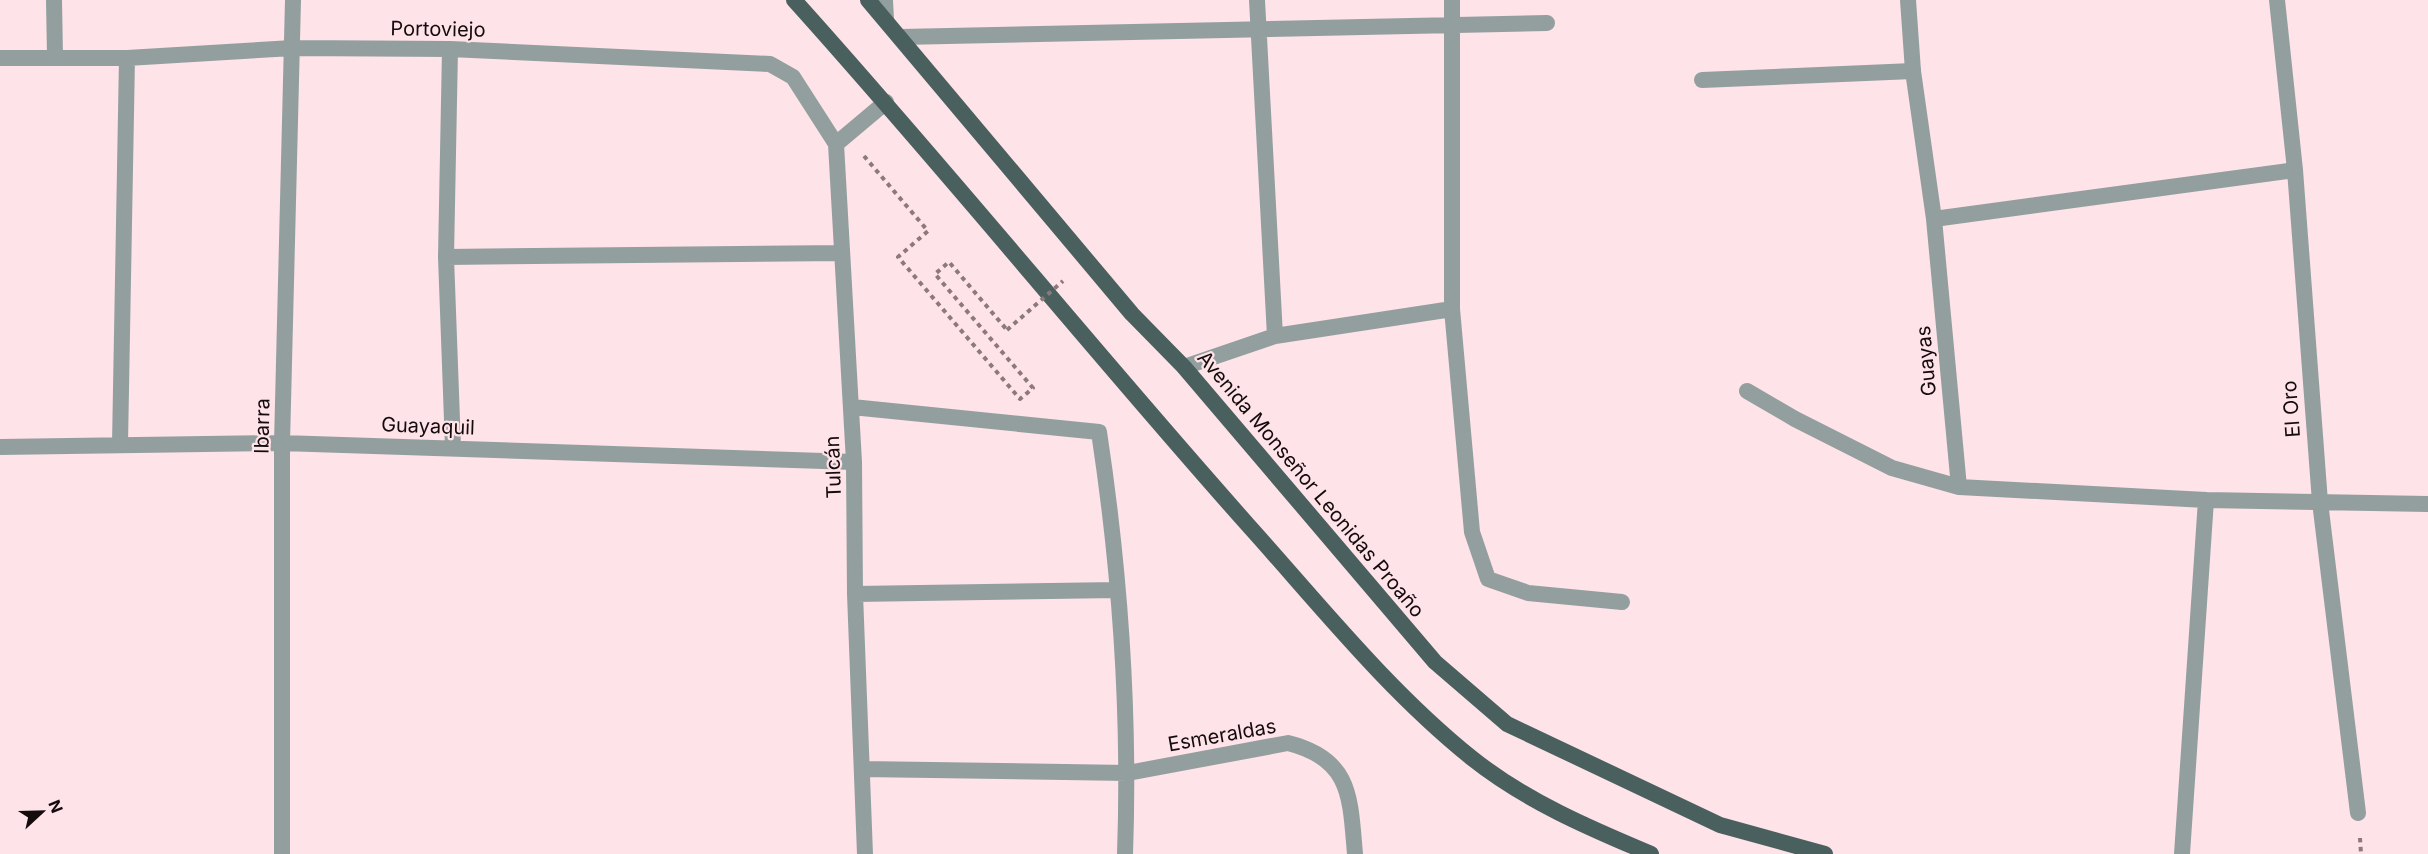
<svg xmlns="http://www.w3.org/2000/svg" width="2428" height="854" font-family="Inter,sans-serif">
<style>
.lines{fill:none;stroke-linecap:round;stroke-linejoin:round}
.path{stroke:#8b797d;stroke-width:4;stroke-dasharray:4.5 4.5;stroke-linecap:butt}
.service{stroke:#939f9e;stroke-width:16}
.minor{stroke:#939f9e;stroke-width:16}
.primary{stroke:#4a605f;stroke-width:16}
.path-bridge{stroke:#8b797d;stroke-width:4;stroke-dasharray:4.5 4.5;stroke-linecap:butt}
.labels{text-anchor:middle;stroke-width:4.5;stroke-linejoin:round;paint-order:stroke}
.street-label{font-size:20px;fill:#140b0d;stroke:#fee3e9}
</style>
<rect width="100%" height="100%" fill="#fee3e9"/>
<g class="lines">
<path class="path" d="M864 156 928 231 898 257 1020 399 1033 388 935 274 949 262 1007 330
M2360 838 2361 854"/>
<path class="service" d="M1702 80 1913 71"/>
<path class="minor" d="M54 0 55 56
M885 0 886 20
M1452 0V309L1472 532 1488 579 1528 593 1622 602
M2277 0 2295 170 2320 502 2358 813
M901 37 1547 23
M450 49 446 257 453 447
M0 58H127L293 48 450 49 770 64 793 77 836 144
M1934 219 2295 170
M446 257 842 253
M1275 336 1452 309
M1184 367 1275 336 1257 0
M1747 391 1795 419 1892 468 1959 487 1934 219 1913 71 1908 0
M852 407 1099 432C1120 571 1130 714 1125 854
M120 444 127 58
M0 447 282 443 854 462
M1959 487 2206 500 2428 504
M855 594 1117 590
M862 769 1128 773 1288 743C1352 759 1350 798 1355 854
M282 854V443L293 0
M865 854 855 594 854 462 836 144 886 102
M2182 854 2206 500"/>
<path class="primary" d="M794 0C949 172 1094 352 1248 525 1320 605 1388 691 1473 759 1526 801 1589 828 1651 854
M868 0 1132 314 1184 367 1435 662 1507 724 1720 825 1825 854"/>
<path class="path-bridge" d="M1007 330 1063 281"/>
</g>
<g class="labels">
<g class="street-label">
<text transform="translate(438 29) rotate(1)" y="7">Portoviejo</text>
<text transform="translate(1926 361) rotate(-95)" y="7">Guayas</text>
<text transform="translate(2291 409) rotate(-94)" y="7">El Oro</text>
<text transform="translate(262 426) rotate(-89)" y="7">Ibarra</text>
<text transform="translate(428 426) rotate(2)" y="7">Guayaquil</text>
<text transform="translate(833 467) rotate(-92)" y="7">Tulcán</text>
<text transform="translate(1311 484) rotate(50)" y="7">Avenida Monseñor Leonidas Proaño</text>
<text transform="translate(1222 735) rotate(-10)" y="7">Esmeraldas</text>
</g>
</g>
<g transform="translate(42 812) rotate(68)" stroke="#fee3e9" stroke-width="4.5" paint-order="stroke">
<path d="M0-4.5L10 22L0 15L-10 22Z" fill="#140b0d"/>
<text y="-9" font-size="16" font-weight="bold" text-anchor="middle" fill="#140b0d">N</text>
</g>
</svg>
